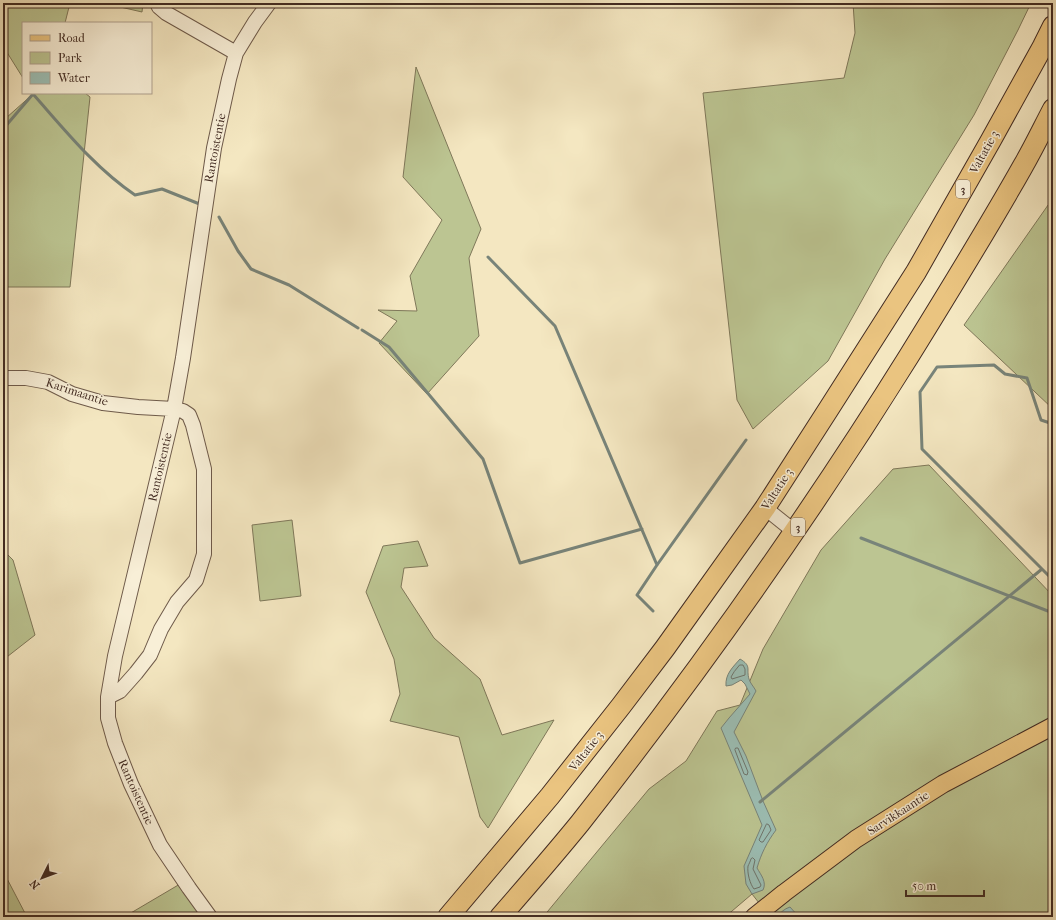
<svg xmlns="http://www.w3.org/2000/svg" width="1056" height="920" font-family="'IM FELL French Canon',serif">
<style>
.green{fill:#bcc592;stroke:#7f785a}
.water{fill:#9cbfb5;stroke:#78847a}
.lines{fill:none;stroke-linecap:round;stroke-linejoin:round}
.shore{stroke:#6f756c;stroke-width:1}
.stream{stroke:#78847a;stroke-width:3}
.minor-casing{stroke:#6e5a4a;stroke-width:16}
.major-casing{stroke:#422b22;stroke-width:19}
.highway-casing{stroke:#422b22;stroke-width:22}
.path{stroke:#422b22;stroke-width:2;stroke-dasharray:1 2;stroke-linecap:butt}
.minor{stroke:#f8efd7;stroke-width:14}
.major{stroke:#eac480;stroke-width:17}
.highway{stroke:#eac480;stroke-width:20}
.labels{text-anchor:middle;stroke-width:3;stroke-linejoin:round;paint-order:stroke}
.shield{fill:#f8efd7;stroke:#796658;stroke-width:1}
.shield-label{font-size:11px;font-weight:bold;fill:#422b22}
.street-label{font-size:12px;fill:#422b22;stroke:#f8efd7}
</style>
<rect width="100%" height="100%" fill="#f4e7c1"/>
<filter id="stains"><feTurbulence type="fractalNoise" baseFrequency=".005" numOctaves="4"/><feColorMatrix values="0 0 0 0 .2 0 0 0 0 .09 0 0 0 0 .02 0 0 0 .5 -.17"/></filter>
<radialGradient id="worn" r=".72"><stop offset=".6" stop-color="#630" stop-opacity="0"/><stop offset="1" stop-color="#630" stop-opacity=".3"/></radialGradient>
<path class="green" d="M3 3H70L65 23H23V78L3 46Z
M103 3H143L142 12Z
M853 3H1031L1018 30 974 115 885 259 828 361 753 429 737 400 703 93 844 78 855 33Z
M416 67 481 229 469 258 479 336 427 394 379 343 397 321 378 310 417 311 410 276 442 220 403 177Z
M32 93H85L90 97 70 287H4L3 285V136L6 118 33 94Z
M1053 198V409L964 325Z
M929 465 1053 596V917H770L752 894 725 917H543L649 789 686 761 717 711 740 705 763 649 821 550 893 469Z
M292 520 301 596 260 601 252 525Z
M418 541 428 566 404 568 401 587 434 638 480 679 502 735 554 720 488 828 480 817 459 737 390 721 400 694 394 659 366 592 383 546Z
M3 550 13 560 35 635 3 660Z
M3 871 27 917H3Z
M180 884 198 913 196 917H124Z"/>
<path class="water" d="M740 659C752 666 746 669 749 679 750 683 754 687 756 691L734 732 746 756 763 801 776 830C767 842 761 854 757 868 761 875 767 882 763 890L752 894 746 884 744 866 762 825 721 728 729 718 750 694 745 684 741 680 732 685 726 686C725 674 733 667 740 659Z
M790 907 799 917H777C781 912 784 909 790 907Z"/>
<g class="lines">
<path class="shore" d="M740 665H743L745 669V675L732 679 731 677 734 672Z
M736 748H738L748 772 747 775 744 774 735 750Z
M767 824 769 825 771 830 763 842H761L759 840 766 825Z
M753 858 755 860 753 869 761 885 760 887 754 889C750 884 747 873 748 866 749 864 750 862 751 859Z"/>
<path class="stream" d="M3 128H4L33 94C64 129 95 168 135 195L162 189 202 205
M219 217 238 251 251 269 289 285 358 328
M488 257 555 326 657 565
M362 330 389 347 483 459 520 563 642 529
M861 538 1053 613
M1042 569 922 449 920 392 937 367 994 365 1005 374 1027 378 1041 420 1053 424
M653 611 637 595 657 565 746 440
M760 802 1042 569 1053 580"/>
<g class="minor-casing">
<path id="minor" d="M157 3 159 7 166 13 236 53
M3 378H26L48 382 72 394 103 403 138 407 174 409 183 411 189 415 193 425 204 469V554L196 580 177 602 161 629 150 655 136 673 120 691 108 697
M765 508 795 532
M210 917 189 888 160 845 131 784 115 743 108 718V697L115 656 174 409 183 358 214 148 229 79 236 53 255 22 269 3"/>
</g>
<g class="major-casing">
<path id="major" d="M754 917 784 893 856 839 943 784 1053 726"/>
</g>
<g class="highway-casing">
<path id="highway" d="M448 917 550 796 621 706 665 648 765 508 828 410 916 272 991 140 1043 46 1053 26
M500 917C527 886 554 855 580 823 698 673 808 518 909 356 948 293 987 230 1023 166 1034 147 1043 128 1053 109"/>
</g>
<path class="path" d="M125 3 128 4 145 7"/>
<use href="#minor" class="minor"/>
<use href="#major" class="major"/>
<use href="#highway" class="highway"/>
</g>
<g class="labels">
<g class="shield">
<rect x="956" y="180" width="14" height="18" rx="3"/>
<rect x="791" y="518" width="14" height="18" rx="3"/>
</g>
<g class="shield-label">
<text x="963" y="193">3</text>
<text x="798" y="531">3</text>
</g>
<g class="street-label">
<text transform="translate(215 148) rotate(-79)" y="4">Rantoistentie</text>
<text transform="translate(984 152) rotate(-61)" y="4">Valtatie 3</text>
<text transform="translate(77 392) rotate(18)" y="4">Karimaantie</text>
<text transform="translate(160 467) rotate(-77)" y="4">Rantoistentie</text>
<text transform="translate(777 489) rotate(-57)" y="4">Valtatie 3</text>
<text transform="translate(586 751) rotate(-52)" y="4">Valtatie 3</text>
<text transform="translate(136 792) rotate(66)" y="4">Rantoistentie</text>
<text transform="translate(898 813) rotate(-33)" y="4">Sarvikkaantie</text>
</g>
</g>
<rect width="1056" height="920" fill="none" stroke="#f4e7c1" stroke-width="16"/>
<rect x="4" y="4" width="1048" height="912" fill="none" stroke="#422b22" stroke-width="2"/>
<rect x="8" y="8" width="1040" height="904" fill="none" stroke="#422b22"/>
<rect x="22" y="22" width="130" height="72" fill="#f8efd7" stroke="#afa18f"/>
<rect x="30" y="35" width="20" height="6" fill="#eac480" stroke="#afa18f"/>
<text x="58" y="42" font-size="12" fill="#422b22">Road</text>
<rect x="30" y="52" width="20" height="12" fill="#bcc592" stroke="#afa18f"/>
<text x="58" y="62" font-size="12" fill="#422b22">Park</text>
<rect x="30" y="72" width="20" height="12" fill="#9cbfb5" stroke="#afa18f"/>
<text x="58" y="82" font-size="12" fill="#422b22">Water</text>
<g transform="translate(42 878) rotate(228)" stroke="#f8efd7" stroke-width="3" paint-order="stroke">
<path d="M0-3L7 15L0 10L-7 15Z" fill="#422b22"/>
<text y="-6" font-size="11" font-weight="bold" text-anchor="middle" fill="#422b22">N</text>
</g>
<path d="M906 890v6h78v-6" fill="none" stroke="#422b22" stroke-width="2"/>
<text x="912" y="890" font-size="12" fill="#422b22" stroke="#f8efd7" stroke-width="3" paint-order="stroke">50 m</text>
<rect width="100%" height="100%" filter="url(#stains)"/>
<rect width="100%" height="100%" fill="url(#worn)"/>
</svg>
